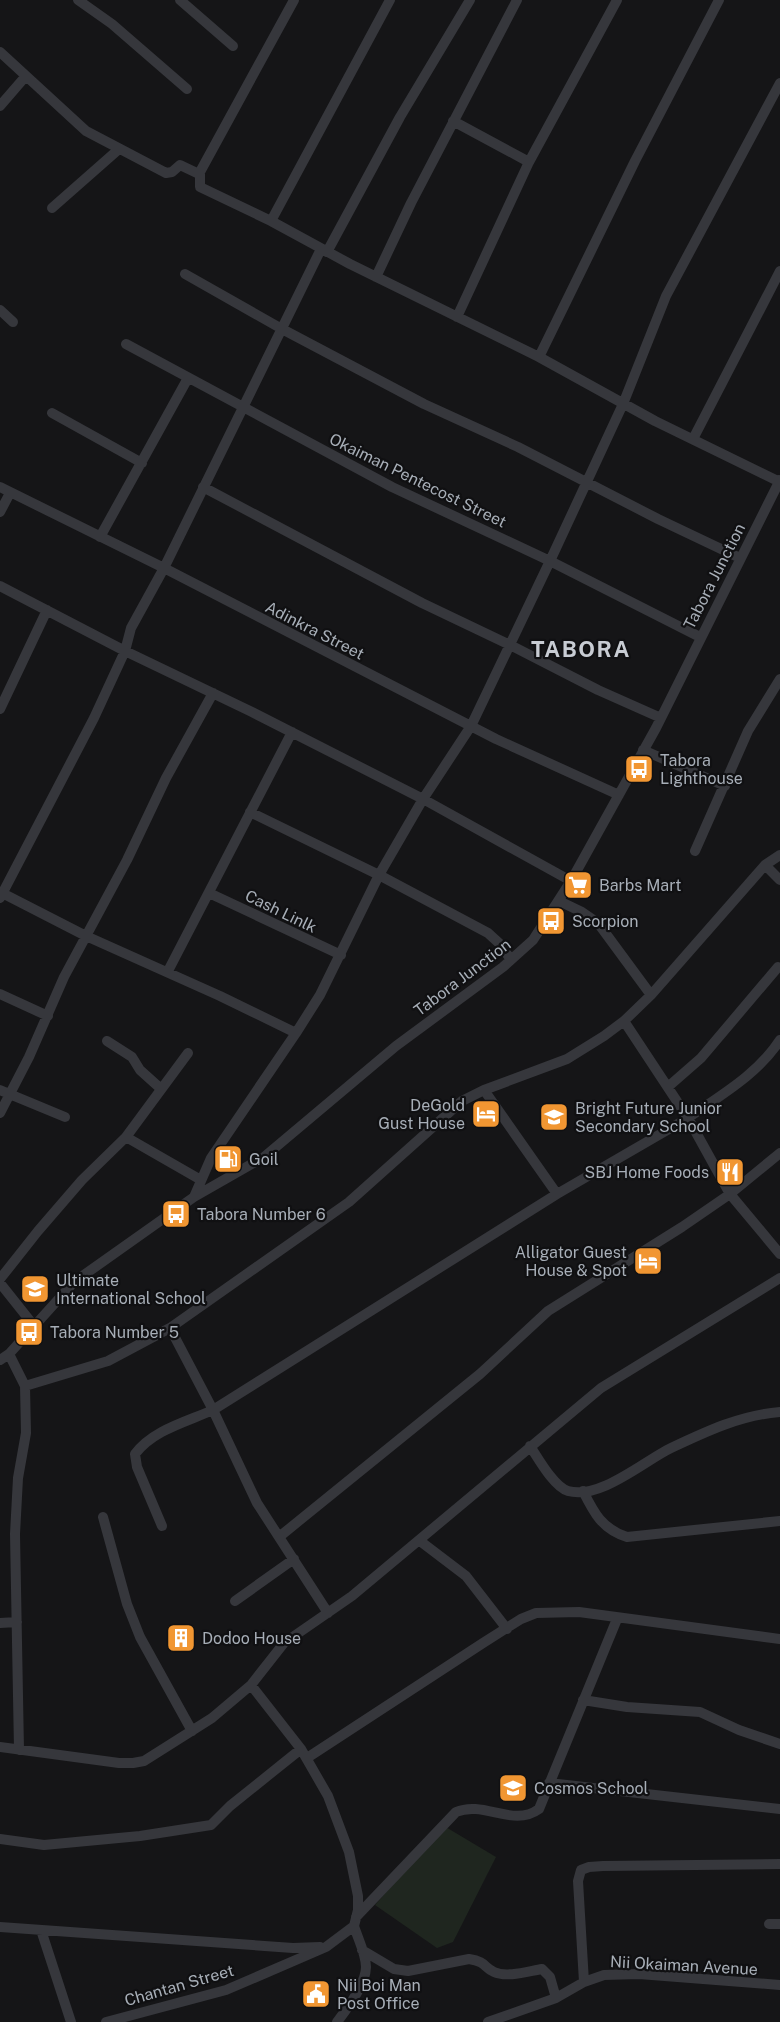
<svg xmlns="http://www.w3.org/2000/svg" width="780" height="2022" font-family="'Public Sans',sans-serif">
<style>
.green{fill:#1f261f}
.lines{fill:none;stroke-linecap:round;stroke-linejoin:round}
.minor{stroke:#36373c;stroke-width:10}
.labels{text-anchor:middle;stroke-width:4.5;stroke-linejoin:round;paint-order:stroke}
.street-label{font-size:16px;fill:#a7aeb7;stroke:#101012}
.poi-label{font-size:16px;fill:#a7aeb7;stroke:#101012;text-anchor:start}
.district-label{font-size:22px;font-weight:bold;letter-spacing:1.5px;fill:#c8ccd3;stroke:#101012}
</style>
<rect width="100%" height="100%" fill="#151517"/>
<path class="green" d="M444 1826 496 1857 453 1942 437 1948 375 1905Z"/>
<g class="lines">
<path class="minor" d="M78 0 112 24 187 89
M180 0 233 46
M294 0 200 172V187L271 221 350 264 539 357 655 421 780 482
M0 52 86 131 166 173 172 172 180 165 199 174
M0 106 25 77
M453 121 529 162
M52 208 119 149
M271 221 390 0
M327 252 400 117 470 0
M185 274 282 329 424 404 518 447 658 519 740 558
M376 277 411 203 517 0
M0 310 13 322
M457 317 529 162 617 0
M126 344 392 487 550 561 700 637
M539 357 635 161 719 0
M52 413 142 463
M693 439 780 271
M0 487 164 568 496 739 619 795
M203 487 422 603 510 645 598 690 661 718
M0 512 10 493
M100 537 188 378
M0 586 125 651 252 712 423 799 571 881
M0 709 47 610
M643 750 725 786
M250 812 379 875 488 933 500 944 511 960
M695 851 748 731 780 679
M765 865 780 880
M0 892 86 936 220 996 296 1033
M209 893 341 955
M0 898 94 718 125 651 131 628 164 568 321 249
M559 901 582 912 598 923 651 995
M168 971 292 732
M0 994 48 1016
M624 1021 688 1118C721 1095 758 1074 780 1040
M107 1041 132 1057 140 1070 160 1088
M669 1086 701 1058 778 967
M0 1090 65 1117
M484 1090 557 1194
M0 1113 29 1057 64 977 127 860 166 778 213 693
M126 1137 201 1180
M194 1197 211 1158 296 1033 320 995 379 875 423 799 471 726 550 561 623 404 666 296 780 83
M0 1279 38 1231 82 1180 126 1137 188 1053
M0 1283 35 1327
M170 1328 349 1202 462 1101 484 1090 567 1059 604 1036 624 1021 651 995 765 865 780 855
M9 1354 25 1386 26 1433 18 1478 15 1534 19 1750
M0 1360 9 1354 74 1282 194 1197 264 1157 396 1046 503 967 533 940 571 881 656 728 780 480
M25 1386 108 1361 170 1328 213 1410 257 1503 328 1613
M530 1446C538 1458 554 1487 568 1491 600 1500 644 1461 671 1448 707 1431 741 1415 780 1412
M583 1491C594 1513 602 1529 627 1537L780 1521
M103 1517 127 1604 140 1637 192 1731
M162 1526 137 1467 135 1454C153 1430 186 1422 213 1410L557 1194 688 1118 730 1194 780 1254
M279 1537 480 1374 548 1311 682 1227 730 1194 780 1153
M420 1541 466 1576 507 1629
M235 1601 294 1559
M0 1623 17 1622
M583 1700 627 1707 700 1712 739 1730 780 1744
M0 1747 119 1763H133L144 1761 212 1718 251 1685 284 1643 352 1596 601 1388 780 1278
M307 1758 483 1643 521 1619 536 1613 579 1612 780 1639
M549 1783 780 1809
M0 1839 44 1845 140 1836 211 1825 230 1806 301 1749
M356 1917 456 1812C484 1800 513 1828 539 1809L617 1619
M769 1924H780
M0 1927 293 1948 320 1947
M41 1930 71 2022
M362 1950 394 1969 408 1971 469 1959C487 1962 483 1967 494 1972 507 1978 529 1971 542 1969L550 1977 556 1998
M584 1982 578 1881 581 1870 589 1867 603 1866 780 1864
M106 2022 226 1990 326 1947 354 1926 358 1910V1896L349 1852 328 1796 301 1749 251 1685
M337 2022C347 2009 366 1984 366 1967 366 1954 358 1939 354 1926
M488 2022 556 1998 584 1982 604 1975 639 1974 780 1985"/>
</g>
<defs>
<g id="bus-square" transform="scale(1.5)"><rect x="-9" y="-9" width="18" height="18" rx="4" fill="#f19632" stroke="#101012"/><path d="M-5-6H5V4H4V6H2V4H-2V6H-4V4H-5ZM-3.5-4V0h7V-4ZM-3.5 1.2v1.5H-2V1.2ZM2 1.2v1.5H3.5V1.2Z" fill="#fff"/></g>
<g id="supermarket-square" transform="scale(1.5)"><rect x="-9" y="-9" width="18" height="18" rx="4" fill="#f19632" stroke="#101012"/><path d="M-6-5.5h2.5l.6 2H6L4.5 2H-2.5L-4.4-4H-6ZM-1.5 3.2a1.3 1.3 0 1 0 .1 0ZM3 3.2a1.3 1.3 0 1 0 .1 0Z" fill="#fff"/></g>
<g id="hotel-square" transform="scale(1.5)"><rect x="-9" y="-9" width="18" height="18" rx="4" fill="#f19632" stroke="#101012"/><path d="M-6-4.5h1.5V1H6V5H4.5V3h-9V5H-6ZM-4 0a1.8 1.8 0 1 1 3.6 0ZM.5 0V-2.5h3Q6-2.5 6 0Z" fill="#fff"/></g>
<g id="school-square" transform="scale(1.5)"><rect x="-9" y="-9" width="18" height="18" rx="4" fill="#f19632" stroke="#101012"/><path d="M0-5L7-2L0 1L-7-2ZM-4 1L0 2.5L4 1V4Q0 6-4 4Z" fill="#fff"/></g>
<g id="fuel-square" transform="scale(1.5)"><rect x="-9" y="-9" width="18" height="18" rx="4" fill="#f19632" stroke="#101012"/><path d="M-5.5-6h7V0h2V4h1.3V-2.5L3-4.5l.8-.8L6-3V5H2.5V1h-1V6h-7ZM-4.2-4.7v3.2H.2V-4.7Z" fill="#fff"/></g>
<g id="restaurant-square" transform="scale(1.5)"><rect x="-9" y="-9" width="18" height="18" rx="4" fill="#f19632" stroke="#101012"/><path d="M-5-6h1v4h1v-4h1v4h1v-4h1v5L-1.5 .5V6h-2V.5L-5-1ZM5-6V6H3V1.5H1.5Q1.5-4 5-6Z" fill="#fff"/></g>
<g id="building-square" transform="scale(1.5)"><rect x="-9" y="-9" width="18" height="18" rx="4" fill="#f19632" stroke="#101012"/><path d="M-4-6H4V6H1V3H-1V6H-4ZM-2.5-4.3h1.7v1.8h-1.7ZM.8-4.3h1.7v1.8H.8ZM-2.5-1h1.7V.8h-1.7ZM.8-1h1.7V.8H.8Z" fill="#fff"/></g>
<g id="civic-square" transform="scale(1.5)"><rect x="-9" y="-9" width="18" height="18" rx="4" fill="#f19632" stroke="#101012"/><path d="M-.6-6.5H3V-4.5H.6V-3L4-1V1h2V6H-6V1h2V-1L-.6-3ZM-1.2 2.5V6h2.4V2.5Z" fill="#fff"/></g>
</defs>
<g fill-rule="evenodd">
<use href="#bus-square" x="639" y="769"/>
<use href="#supermarket-square" x="578" y="885"/>
<use href="#bus-square" x="551" y="921"/>
<use href="#hotel-square" x="486" y="1114"/>
<use href="#school-square" x="554" y="1117"/>
<use href="#fuel-square" x="228" y="1159"/>
<use href="#restaurant-square" x="730" y="1172"/>
<use href="#bus-square" x="176" y="1214"/>
<use href="#hotel-square" x="648" y="1261"/>
<use href="#school-square" x="35" y="1289"/>
<use href="#bus-square" x="29" y="1332"/>
<use href="#building-square" x="181" y="1638"/>
<use href="#school-square" x="513" y="1788"/>
<use href="#civic-square" x="316" y="1994"/>
</g>
<g class="labels">
<g class="street-label">
<text transform="translate(418 480) rotate(26)" y="6">Okaiman Pentecost Street</text>
<text transform="translate(714 576) rotate(-63)" y="6">Tabora Junction</text>
<text transform="translate(315 630) rotate(27)" y="6">Adinkra Street</text>
<text transform="translate(281 911) rotate(26)" y="6">Cash Linlk</text>
<text transform="translate(462 977) rotate(-37)" y="6">Tabora Junction</text>
<text transform="translate(684 1965) rotate(3)" y="6">Nii Okaiman Avenue</text>
<text transform="translate(179 1985) rotate(-16)" y="6">Chantan Street</text>
</g>
<g class="poi-label">
<text x="660" y="766">Tabora<tspan x="660" dy="18">Lighthouse</tspan></text>
<text x="599" y="891">Barbs Mart</text>
<text x="572" y="927">Scorpion</text>
<text x="465" y="1111" text-anchor="end">DeGold<tspan x="465" dy="18">Gust House</tspan></text>
<text x="575" y="1114">Bright Future Junior<tspan x="575" dy="18">Secondary School</tspan></text>
<text x="249" y="1165">Goil</text>
<text x="709" y="1178" text-anchor="end">SBJ Home Foods</text>
<text x="197" y="1220">Tabora Number 6</text>
<text x="627" y="1258" text-anchor="end">Alligator Guest<tspan x="627" dy="18">House &amp; Spot</tspan></text>
<text x="56" y="1286">Ultimate<tspan x="56" dy="18">International School</tspan></text>
<text x="50" y="1338">Tabora Number 5</text>
<text x="202" y="1644">Dodoo House</text>
<text x="534" y="1794">Cosmos School</text>
<text x="337" y="1991">Nii Boi Man<tspan x="337" dy="18">Post Office</tspan></text>
</g>
<g class="district-label">
<text x="581" y="657">TABORA</text>
</g>
</g>
</svg>
